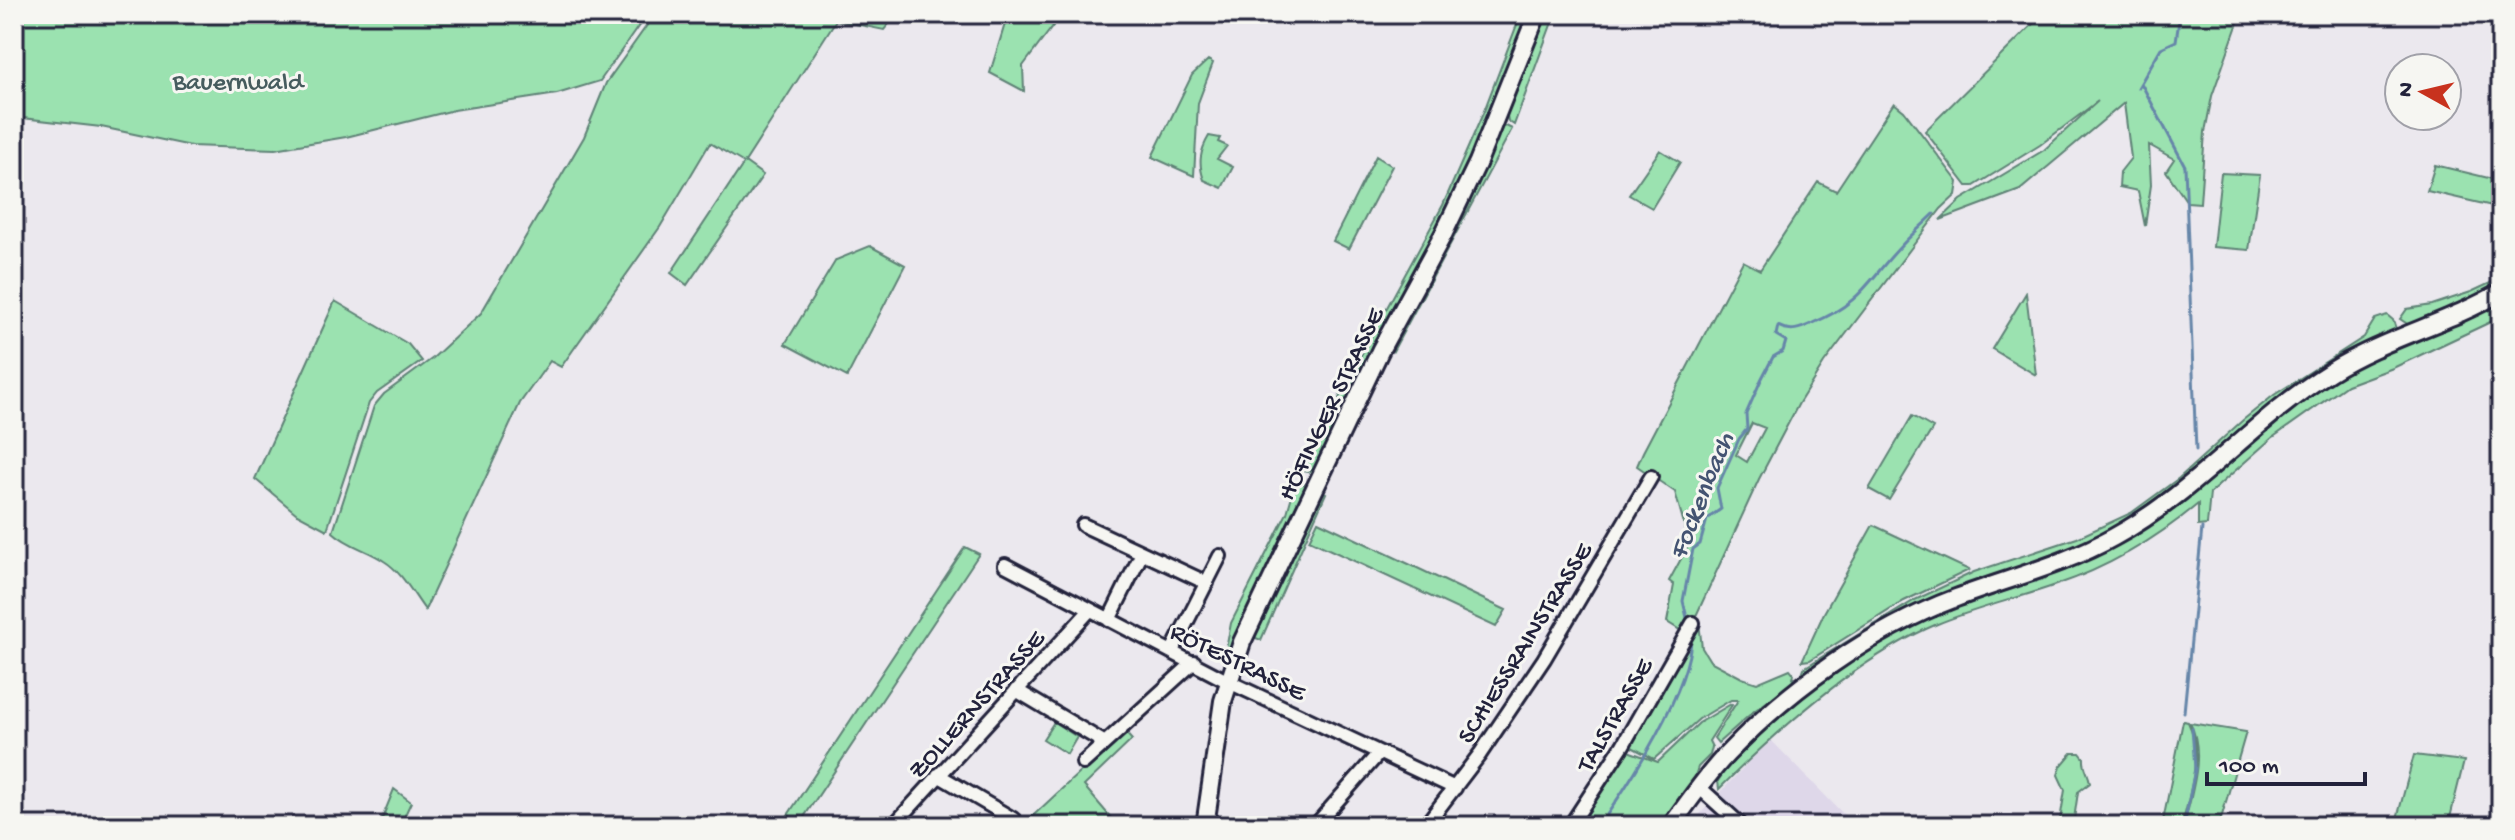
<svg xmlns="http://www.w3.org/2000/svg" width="2515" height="840" font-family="'Gochi Hand',sans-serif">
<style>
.built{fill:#ded7e9}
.green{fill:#9be2b0;stroke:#5e8276;stroke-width:2;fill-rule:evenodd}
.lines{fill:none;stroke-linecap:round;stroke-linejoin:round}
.stream{stroke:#6686a9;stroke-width:3}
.street-casing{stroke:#22223b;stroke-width:18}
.secondary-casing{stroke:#22223b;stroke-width:22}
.street{stroke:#f6f6f2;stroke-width:12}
.secondary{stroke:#f6f6f2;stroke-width:16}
.labels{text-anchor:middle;stroke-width:6;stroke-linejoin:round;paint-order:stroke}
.park-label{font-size:26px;fill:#465c5e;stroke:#f6f6f2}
.street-label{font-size:26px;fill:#22223b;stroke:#f6f6f2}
.water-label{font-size:28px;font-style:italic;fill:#445472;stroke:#f6f6f2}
</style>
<rect width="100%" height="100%" fill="#ebe8ee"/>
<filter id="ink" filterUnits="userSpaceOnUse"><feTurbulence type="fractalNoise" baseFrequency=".0125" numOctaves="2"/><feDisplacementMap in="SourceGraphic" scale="16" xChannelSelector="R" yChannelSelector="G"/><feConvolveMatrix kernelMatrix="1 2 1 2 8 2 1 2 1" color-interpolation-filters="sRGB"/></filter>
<g filter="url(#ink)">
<path class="built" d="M1770 739 1855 826H1689Z"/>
<path class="green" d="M14 14H647L600 81 557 94 454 110 346 137 275 149 191 146 101 127 14 117Z
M655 14H897L884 30 836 20 745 162 763 175 687 285 671 273 744 163 710 143 660 227 561 367 550 361 520 403 425 610C413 594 402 572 384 561 368 550 348 546 333 532L374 406 384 394 433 358 481 313 584 137 606 83Z
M1008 14H1062L1023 66 1024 91 990 73Z
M1521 14H1532L1472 165 1314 469 1308 472 1302 471 1300 461 1324 429 1354 368 1443 205 1484 111Z
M1544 14H1555L1514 125 1508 121 1506 111Z
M2043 14H2241L2212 96 2205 132 2200 203 2187 202 2166 171 2174 159 2149 145 2151 185 2145 226 2138 191 2119 187 2120 172 2131 158 2124 103 2020 190 1940 220 1961 200 2044 150 2098 101 2040 145 1974 186H1967L1925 131Z
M1208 60 1213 63 1198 103 1194 176 1152 157 1192 75Z
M1894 103 1904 111 1958 182 1956 195 1941 209 1921 235 1824 363 1799 403 1759 479 1696 616 1693 620 1687 618 1680 630 1667 622 1674 585 1669 581 1688 546V538L1675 492 1637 466 1643 452 1743 261 1760 270 1818 182 1836 191ZM1752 423 1765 428 1747 462 1736 455Z
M1506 126 1512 129 1393 351 1390 345 1499 128Z
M1209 136 1220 138 1218 142 1227 146 1217 159 1233 167 1222 188 1204 180C1198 163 1200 151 1209 136Z
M1660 150 1680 162 1652 208 1629 195Z
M1376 156 1392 166 1349 249 1333 241Z
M2435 165 2501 181V208L2427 191Z
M2221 173 2260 175 2249 250 2213 247Z
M870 246 905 265 847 377 785 344 836 260Z
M2501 278V286L2412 327 2400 319 2407 309 2432 305 2471 292Z
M2026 293 2036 375 1992 349Z
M2501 299V317L2393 368 2347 385 2272 438 2210 493 2207 525 2198 526V504C2157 538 2107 568 2056 585 2016 599 1975 608 1935 625 1858 658 1778 730 1719 789L1718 781 1725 770 1767 727 1795 702 1877 644 1933 614 2092 555 2305 395 2372 356Z
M335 301 408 344 422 361 377 393 369 403 327 530 297 514 255 479Z
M2387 315 2393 320 2396 329 2393 334 2154 507 2084 546 1976 585 1805 677 1802 674 1804 668 1915 600 1974 572 2077 538 2131 513 2179 478 2243 420 2274 395 2364 337 2375 319Z
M1912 416 1933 428 1889 500 1869 489Z
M1301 480 1306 487 1275 560 1252 600 1224 660 1231 623 1287 513 1295 485Z
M1320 491 1326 493 1261 640 1253 637Z
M1318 521 1506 610 1496 627 1309 540Z
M1873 525 1969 570 1904 601 1810 660 1802 661 1824 613Z
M965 547 979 554 800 823 788 815Z
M1699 622 1702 648 1710 661 1742 678 1757 683 1790 669 1794 674 1792 684 1754 711 1718 743 1714 738 1738 700H1731L1699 719 1654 759 1630 746Z
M1731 704 1732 705 1709 741 1712 747 1710 755 1698 767 1691 788 1663 826H1580L1628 751 1658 762 1699 723Z
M2183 721 2188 722C2204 754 2189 794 2182 826H2162Z
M1054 722 1077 737 1067 754 1043 739Z
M2190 723 2246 732 2219 826H2184C2191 794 2206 754 2190 723Z
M1124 731 1132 740 1084 786 1118 826H1022Z
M2072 753H2080L2084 758C2083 768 2089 773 2090 783L2078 792 2073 826H2059L2065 790 2058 775 2061 766Z
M2414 755 2464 761 2448 826H2395Z
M394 789 411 802 400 826H379Z"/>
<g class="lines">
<path class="stream" d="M2141 83 2185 166 2196 450
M2138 88 2161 48 2176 41 2180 14
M1688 622 1683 601 1693 549 1700 544 1707 519 1721 509 1717 488 1739 439 1747 429 1746 414 1761 380 1773 357 1783 351 1786 341 1776 335 1778 326C1791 333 1800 329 1813 323 1862 303 1868 280 1902 245 1912 234 1924 224 1934 214
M2184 712 2202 528
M1599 826C1629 784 1691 688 1691 637
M2184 826 2195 769 2192 728"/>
<g class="street-casing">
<path id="street" d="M1083 525 1207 583
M1005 565 1227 681 1455 788
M1109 620 1142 553
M1172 651 1220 556
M1016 690 1105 743
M1083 763 1194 662
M938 775 1013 819
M1699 787 1742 826
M893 826 1090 610
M1315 826 1379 753
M1425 826 1480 754 1544 659 1651 477
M1570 826 1623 745 1693 623"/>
</g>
<g class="secondary-casing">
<path id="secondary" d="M1205 826 1223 701 1242 642 1381 349 1443 235 1478 162 1537 14
M1671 826C1688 802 1706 776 1727 754 1789 689 1871 630 1956 598 2009 578 2064 565 2114 537 2195 493 2253 420 2330 372 2384 338 2447 324 2501 292"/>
</g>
<use href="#street" class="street"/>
<use href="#secondary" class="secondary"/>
</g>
</g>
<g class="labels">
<g class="park-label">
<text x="238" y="89">Bauernwald</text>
</g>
<g class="street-label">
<text transform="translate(1329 403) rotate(-64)" y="9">HÖFINGER STRASSE</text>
<text transform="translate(1523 642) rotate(-58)" y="9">SCHIESSRAINSTRASSE</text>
<text transform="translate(1239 660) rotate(26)" y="9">RÖTESTRASSE</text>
<text transform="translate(975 703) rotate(-48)" y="9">ZOLLERNSTRASSE</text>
<text transform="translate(1613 714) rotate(-60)" y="9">TALSTRASSE</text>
</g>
<g class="water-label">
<text transform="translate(1699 495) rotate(-68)" y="10">Fockenbach</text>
</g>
</g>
<rect width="2515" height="840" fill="none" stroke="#f6f6f2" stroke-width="48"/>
<rect x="24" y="24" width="2467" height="792" fill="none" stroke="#22223b" stroke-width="3" filter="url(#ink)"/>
<g transform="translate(2423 92) rotate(278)"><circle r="38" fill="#f6f6f2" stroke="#a1a1a9" stroke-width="2"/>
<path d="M0-6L14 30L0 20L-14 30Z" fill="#c8321e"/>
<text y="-12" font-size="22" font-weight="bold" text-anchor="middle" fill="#22223b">N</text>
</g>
<path d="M2207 772v12h158v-12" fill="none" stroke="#22223b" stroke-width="4"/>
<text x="2219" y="772" font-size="24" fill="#22223b" stroke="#f6f6f2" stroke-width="6" paint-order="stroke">100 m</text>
</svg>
